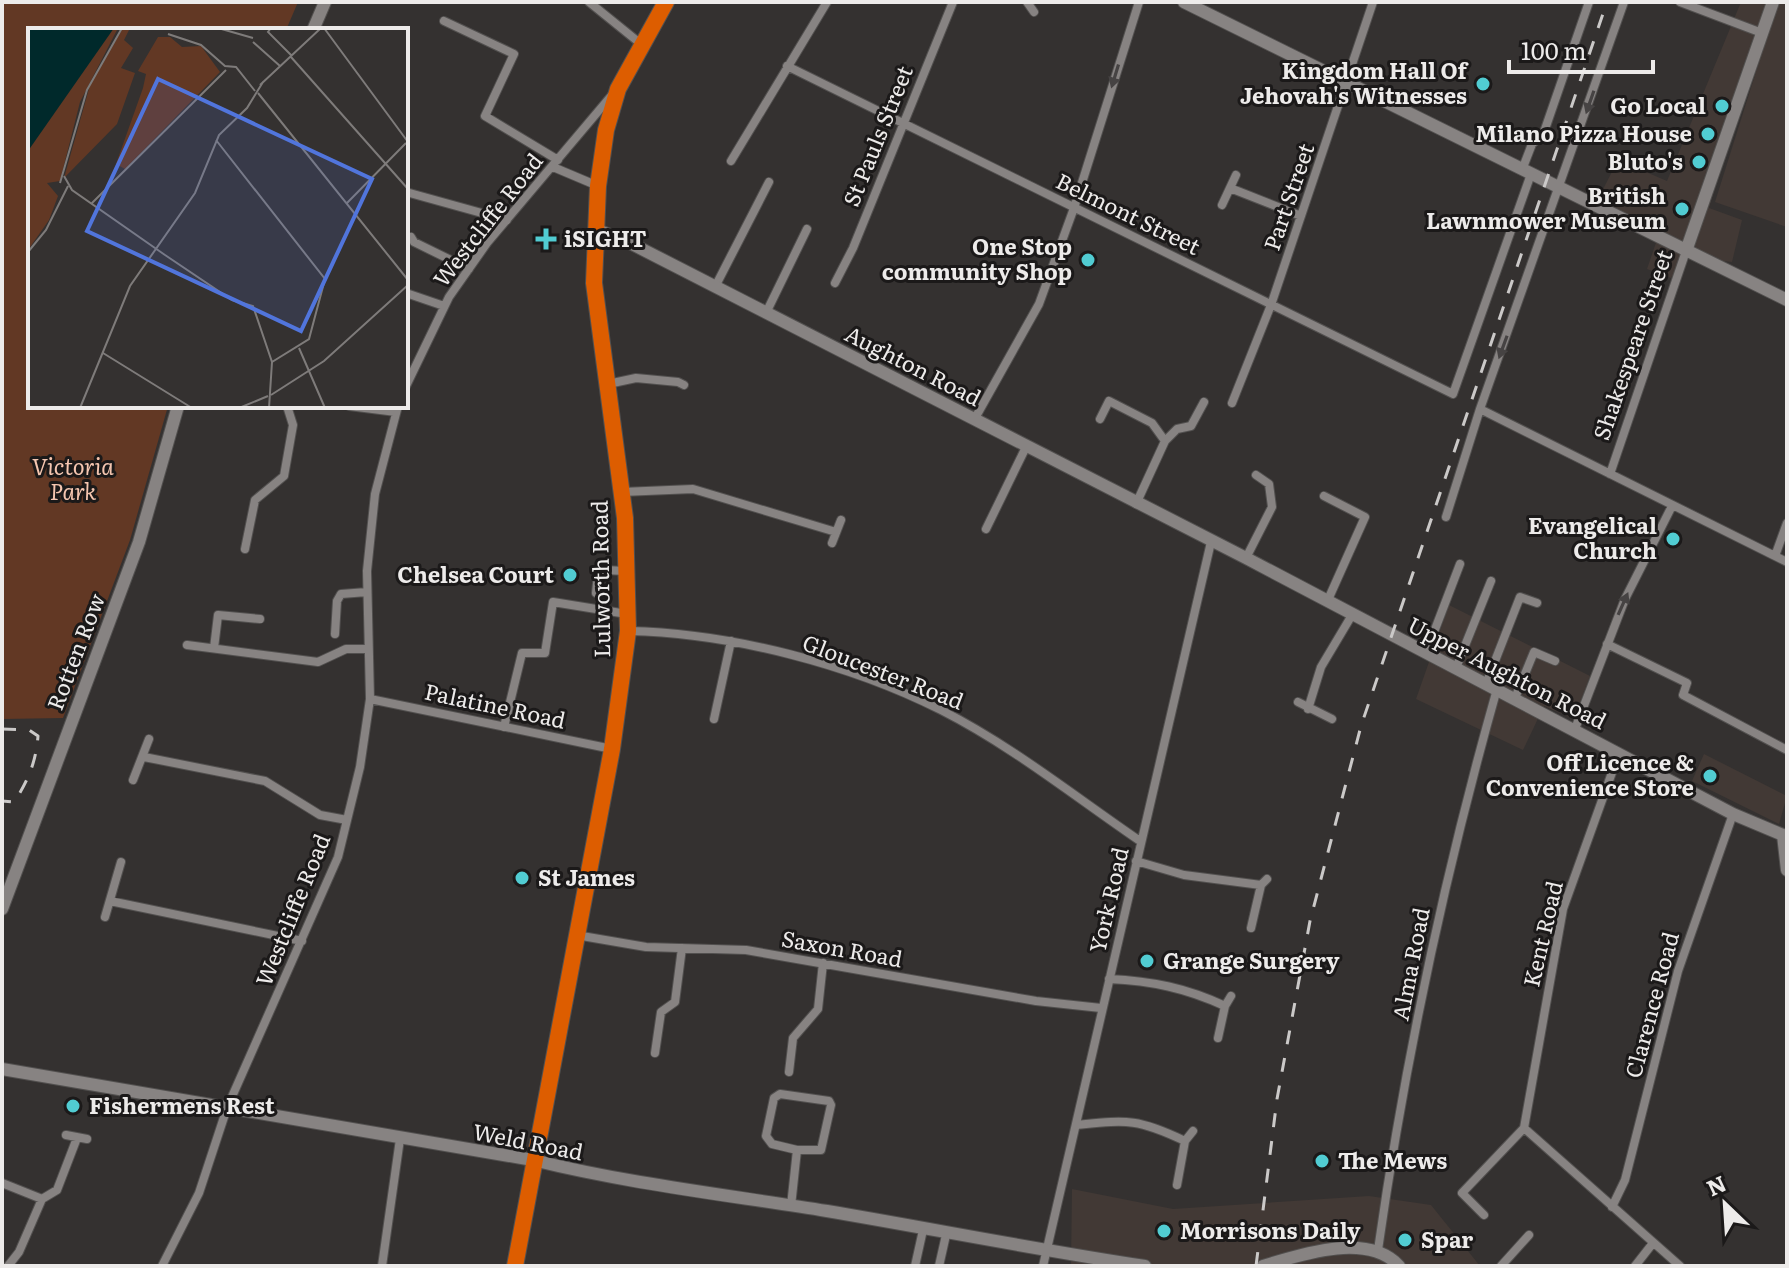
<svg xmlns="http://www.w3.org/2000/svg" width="1789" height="1268" font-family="Literata,serif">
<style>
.built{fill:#423935}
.green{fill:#623824}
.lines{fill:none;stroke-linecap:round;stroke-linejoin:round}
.street-casing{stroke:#52504f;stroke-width:10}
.secondary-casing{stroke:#52504f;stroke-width:14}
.highway-casing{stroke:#52504f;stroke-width:18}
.street{stroke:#878382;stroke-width:8}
.secondary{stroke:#878382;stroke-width:12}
.highway{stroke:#dd5d00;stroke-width:16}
.rail{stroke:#cbc9c8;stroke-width:3;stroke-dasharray:14 14;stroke-linecap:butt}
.oneway{fill:#464343}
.poi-dot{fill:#51ccd2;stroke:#1b1919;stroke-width:3}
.labels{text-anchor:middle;stroke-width:6;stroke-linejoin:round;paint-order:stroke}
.poi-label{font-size:22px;font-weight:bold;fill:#edebea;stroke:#1b1919;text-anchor:end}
.street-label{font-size:22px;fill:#edebea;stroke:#1b1919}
.park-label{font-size:22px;font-style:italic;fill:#f5c6b0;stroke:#1b1919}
.inset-road{fill:none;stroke:#7e7b7a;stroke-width:2}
.view{fill:#5175dc;fill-opacity:0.15;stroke:#5175dc;stroke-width:4}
.inset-edge{fill:none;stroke:#edebea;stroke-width:4}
</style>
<rect width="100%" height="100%" fill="#343130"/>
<path class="built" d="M1741 2H1767L1709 208 1742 220 1732 262 1689 257 1671 278 1647 269 1660 231 1597 201 1618 160 1667 181Z
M1778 2H1787V227L1715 202Z
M1449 605 1590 676 1574 719 1544 706 1523 750 1416 699Z
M1704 754 1787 796 1779 824 1692 781Z
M1072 1189 1173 1209 1369 1196 1431 1205 1480 1266H1081L1071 1264Z"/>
<path class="green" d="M2 2H298L286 30H30V406H168L130 540 63 718 2 719Z"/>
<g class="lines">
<g class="street-casing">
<path id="street" d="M589 2 641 44
M1027 2 1034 12
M1680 2 1762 33
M444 21 514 54 485 116 558 160
M787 66 1453 394 1531 174
M731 161 827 2
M553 167 598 186
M1522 170 1532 144 1543 135 1589 2
M1230 188 1301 216
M406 192 507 220
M1222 205 1236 175
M411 237 414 242 469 269
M835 283 853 248 953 2
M715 287 769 182
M406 293 444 306
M766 313 807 229
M608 384 636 378 678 382 684 385
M406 386 449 297 487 243 612 95
M1232 403 1271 305 1373 2
M349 406 396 412
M1480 409 1787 562
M1100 419 1109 401 1152 423 1165 441 1136 504
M974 420 1039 304 1074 208 1139 2
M1165 441 1177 429 1191 426 1204 402
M1610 474 1686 251
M622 492 693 489 836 532
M1324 496 1365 517 1327 602
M1446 517 1480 409 1624 2
M986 529 1026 447
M832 543 841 520
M245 549 255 500 284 476 293 425 287 406
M1775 556 1787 523
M1246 558 1272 507 1269 484 1256 475
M596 593 598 574 604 570 626 571
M629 631C730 633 850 664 941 710 1012 746 1074 796 1140 841
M335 634 337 601 341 594 367 592
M1607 644 1687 683 1683 695 1787 750
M187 645 318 662 346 649H368
M214 648 218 615 260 619
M1426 653 1460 564
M1456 668 1491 581
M1486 684 1520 597 1537 603
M1515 698 1534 652 1555 661
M370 699 612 749
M1298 702 1332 719
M1308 709 1321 667 1352 615
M714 719 731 641
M504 727 522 653H545L553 602 627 614
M1575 729 1625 599 1672 506
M144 757 265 781 320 815 347 820
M133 780 149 739
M1136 861 1184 875 1261 885
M110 901 302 941
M105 917 121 862
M1251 928 1261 885 1267 879
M576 935 646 947 746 950 1036 1001 1101 1008
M1109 979C1152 981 1186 988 1225 1006
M1218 1038 1225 1006 1231 996
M655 1053 661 1012 675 1002 682 948
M789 1072 793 1038 818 1009 823 963
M1076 1125C1127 1120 1137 1118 1185 1141
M1524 1128 1563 909 1619 753
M1524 1128 1680 1266
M66 1135 87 1139
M2 1183 42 1199 19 1252 8 1266
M1177 1185 1185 1141 1193 1131
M42 1199 57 1190 77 1138
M791 1206 797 1150 772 1144 766 1136 774 1098 780 1094 829 1101 831 1105 821 1150H797
M1612 1207 1625 1180 1678 971 1733 814
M1484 1215 1462 1193 1524 1128
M1378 1250C1405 1060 1445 873 1497 689
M162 1266 199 1193 227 1108 338 857 360 767 370 699 367 571 375 494 398 406
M382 1266 400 1139
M915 1266 923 1230
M939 1266 946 1235
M1043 1266 1211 542
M1501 1266 1529 1235
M1635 1266 1653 1243"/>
</g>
<g class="secondary-casing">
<path id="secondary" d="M1184 2 1787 300
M313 30 325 2
M595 229 632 244 1246 558 1733 814 1783 835 1787 870
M1686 251 1773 2
M2 909 139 542 178 406
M2 1069 533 1160C630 1184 728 1195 827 1211 933 1229 1038 1250 1145 1266
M1263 1266C1302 1254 1368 1232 1399 1266"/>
</g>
<g class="highway-casing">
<path id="highway" d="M515 1266 612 749 628 631 625 518 594 283 598 186 606 130 618 89 666 2"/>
</g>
<use href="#street" class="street"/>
<use href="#secondary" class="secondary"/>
<use href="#highway" class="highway"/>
<path class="rail" d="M2 729 29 730 38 736C36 762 28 781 14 802L2 801
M1256 1266 1277 1099 1310 921 1361 726 1607 2"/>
</g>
<defs><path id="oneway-solid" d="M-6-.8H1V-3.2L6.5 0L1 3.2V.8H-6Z" transform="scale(2)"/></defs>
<g class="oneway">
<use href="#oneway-solid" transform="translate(1115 76) rotate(107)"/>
<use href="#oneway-solid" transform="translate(1590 102) rotate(109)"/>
<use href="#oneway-solid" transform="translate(1503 347) rotate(110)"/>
<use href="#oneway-solid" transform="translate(1623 604) rotate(-66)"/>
</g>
<g class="poi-dot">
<circle cx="1483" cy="84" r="8"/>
<circle cx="1722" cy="106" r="8"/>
<circle cx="1708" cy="134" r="8"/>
<circle cx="1699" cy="162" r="8"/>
<circle cx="1682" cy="209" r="8"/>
<path d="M542 227h8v8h8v8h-8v8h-8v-8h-8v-8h8z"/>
<circle cx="1088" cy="260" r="8"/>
<circle cx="1673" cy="539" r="8"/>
<circle cx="570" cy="575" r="8"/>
<circle cx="1710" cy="776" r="8"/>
<circle cx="522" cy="878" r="8"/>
<circle cx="1147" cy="961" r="8"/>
<circle cx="73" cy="1106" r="8"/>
<circle cx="1322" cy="1161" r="8"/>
<circle cx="1164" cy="1231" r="8"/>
<circle cx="1405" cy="1240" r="8"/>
</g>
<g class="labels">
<g class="poi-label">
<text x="1467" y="79">Kingdom Hall Of<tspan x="1467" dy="25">Jehovah's Witnesses</tspan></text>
<text x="1706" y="114">Go Local</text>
<text x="1692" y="142">Milano Pizza House</text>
<text x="1683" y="170">Bluto's</text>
<text x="1666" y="204">British<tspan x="1666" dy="25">Lawnmower Museum</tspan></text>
<text x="564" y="247" text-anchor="start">iSIGHT</text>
<text x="1072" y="255">One Stop<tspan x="1072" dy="25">community Shop</tspan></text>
<text x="1657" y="534">Evangelical<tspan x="1657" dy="25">Church</tspan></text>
<text x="554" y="583">Chelsea Court</text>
<text x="1694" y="771">Off Licence &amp;<tspan x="1694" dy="25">Convenience Store</tspan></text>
<text x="538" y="886" text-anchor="start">St James</text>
<text x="1163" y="969" text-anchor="start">Grange Surgery</text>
<text x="89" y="1114" text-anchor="start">Fishermens Rest</text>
<text x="1338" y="1169" text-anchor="start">The Mews</text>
<text x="1180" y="1239" text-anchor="start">Morrisons Daily</text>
<text x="1421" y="1248" text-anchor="start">Spar</text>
</g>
<g class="street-label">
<text transform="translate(878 136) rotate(-68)" y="8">St Pauls Street</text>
<text transform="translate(1289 197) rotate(-71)" y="8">Part Street</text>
<text transform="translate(1128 214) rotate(26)" y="8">Belmont Street</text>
<text transform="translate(488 220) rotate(-52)" y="8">Westcliffe Road</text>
<text transform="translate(1633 345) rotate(-71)" y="8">Shakespeare Street</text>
<text transform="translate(913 366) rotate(27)" y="8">Aughton Road</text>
<text transform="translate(601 579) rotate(-91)" y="8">Lulworth Road</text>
<text transform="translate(76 652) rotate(-69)" y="8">Rotten Row</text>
<text transform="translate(883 672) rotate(21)" y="8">Gloucester Road</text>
<text transform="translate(1507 673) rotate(27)" y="8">Upper Aughton Road</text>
<text transform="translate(495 706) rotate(12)" y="8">Palatine Road</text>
<text transform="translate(1109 900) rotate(-77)" y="8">York Road</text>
<text transform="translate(293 910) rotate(-68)" y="8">Westcliffe Road</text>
<text transform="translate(1543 934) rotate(-77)" y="8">Kent Road</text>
<text transform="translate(842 949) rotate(10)" y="8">Saxon Road</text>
<text transform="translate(1411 964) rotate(-79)" y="8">Alma Road</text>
<text transform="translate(1652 1005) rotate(-75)" y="8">Clarence Road</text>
<text transform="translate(528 1142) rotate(11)" y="8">Weld Road</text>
</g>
<g class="park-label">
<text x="73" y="475">Victoria<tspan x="73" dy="25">Park</tspan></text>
</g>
</g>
<g transform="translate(28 28)">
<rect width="380" height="380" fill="#343130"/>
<path d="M44 0H90L52 74 32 153 19 155 30 168 21 192 0 222V64ZM95 0H102L96 12 105 20 93 40 107 45 89 96 36 150 62 57ZM130 9H142L154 19 173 18 192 44 97 141 88 136 115 60 118 46 110 43Z" fill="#623824"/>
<path d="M0 0H86L0 123Z" fill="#00292b"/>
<path class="inset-road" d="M190 0 225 10M243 0 240 4 263 27M296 0 380 114M140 6 173 17 197 38 208 39 227 63M225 14 252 38M263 29 380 161M232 57 293 0M230 65 380 252M188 112 297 251 281 311 244 334 241 380M36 148 44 162 137 227 204 272 225 278 244 334M32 155 59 62 94 0M64 175 198 42M318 176 378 115M0 224 18 202 40 158M271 320 297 380M75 325 164 380M243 367 296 333 380 257M52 380 102 258 167 165 191 107 219 80 235 54M211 380 240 368"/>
<path class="view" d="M130 51 344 151 273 303 59 203Z"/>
<rect width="380" height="380" class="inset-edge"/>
</g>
<rect width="1789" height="1268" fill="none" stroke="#edebea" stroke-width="8"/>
<g transform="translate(1725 1204) rotate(335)" stroke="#1b1919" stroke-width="6" paint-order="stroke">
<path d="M0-6L14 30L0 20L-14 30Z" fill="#edebea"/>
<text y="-12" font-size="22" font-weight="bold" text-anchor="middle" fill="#edebea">N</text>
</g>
<path d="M1509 60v12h144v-12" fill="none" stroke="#edebea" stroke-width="4"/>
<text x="1521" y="60" font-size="24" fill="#edebea" stroke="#1b1919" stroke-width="6" paint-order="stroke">100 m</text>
</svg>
